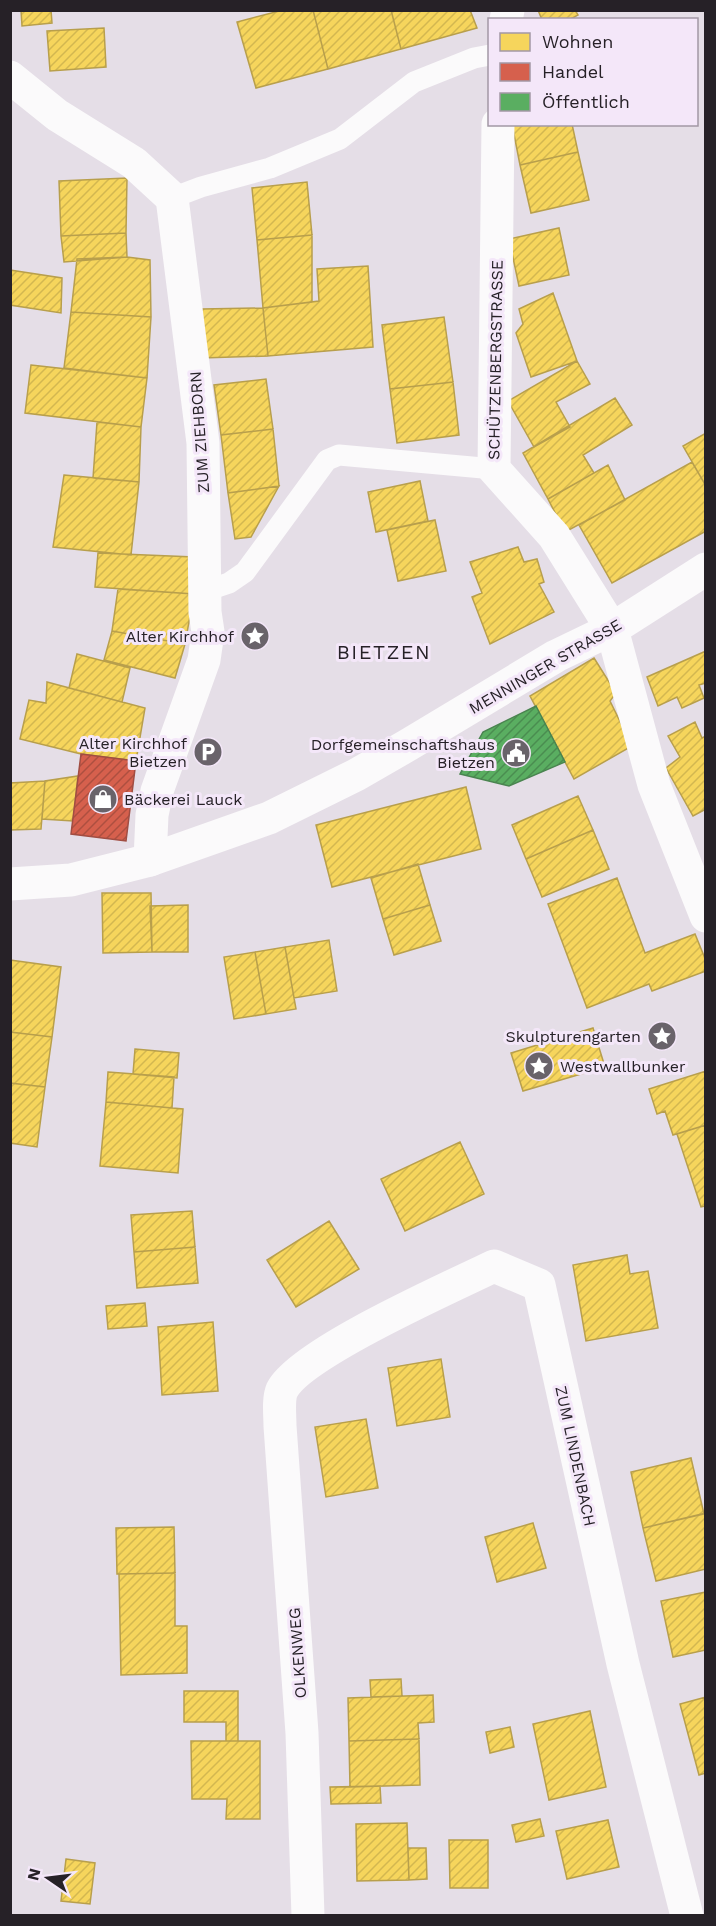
<svg xmlns="http://www.w3.org/2000/svg" width="716" height="1926" font-family="'Work Sans',sans-serif">
<style>
.homes{fill:url(#homes-hatch);stroke:#b89f4c;stroke-width:1.5}
.shops{fill:url(#shops-hatch);stroke:#a14d42;stroke-width:1.5}
.public{fill:url(#public-hatch);stroke:#4a8450;stroke-width:1.5}
.lines{fill:none;stroke-linecap:round;stroke-linejoin:round}
.lane{stroke:#fbfafb;stroke-width:21}
.street{stroke:#fbfafb;stroke-width:33}
.secondary{stroke:#fbfafb;stroke-width:33}
.labels{text-anchor:middle;stroke-width:6;stroke-linejoin:round;paint-order:stroke}
.street-label{font-size:16px;fill:#262127;stroke:#f4e7f9}
.poi-label{font-size:16px;fill:#262127;stroke:#f4e7f9;text-anchor:end}
.quarter-label{font-size:20px;letter-spacing:1.5px;fill:#262127;stroke:#f4e7f9}
</style>
<defs>
<pattern id="homes-hatch" width="6" height="6" patternUnits="userSpaceOnUse" patternTransform="scale(1.5)"><rect width="6" height="6" fill="#f6d55c"/><path d="M-1 1l2-2M0 6l6-6M5 7l2-2" fill="none" stroke="#d3b750"/></pattern>
<pattern id="shops-hatch" width="6" height="6" patternUnits="userSpaceOnUse" patternTransform="scale(1.5)"><rect width="6" height="6" fill="#d6604d"/><path d="M-1 1l2-2M0 6l6-6M5 7l2-2" fill="none" stroke="#ad4f40"/></pattern>
<pattern id="public-hatch" width="6" height="6" patternUnits="userSpaceOnUse" patternTransform="scale(1.5)"><rect width="6" height="6" fill="#5aae61"/><path d="M-1 1l2-2M0 6l6-6M5 7l2-2" fill="none" stroke="#4a8d50"/></pattern>
</defs>
<rect width="100%" height="100%" fill="#e5dee7"/>
<path class="homes" d="M21 10H51L52 23 22 26Z
M283 10H313L328 69 256 88 237 22Z
M313 10H391L401 49 328 69Z
M391 10H470L477 28 401 49Z
M538 10H575L578 15 569 20H542Z
M104 28 106 67 50 71 47 31Z
M512 124H572L578 152 520 165Z
M578 152 589 200 531 213 520 165Z
M127 178 126 233 61 236 59 181Z
M307 182 312 235 257 240 252 188Z
M559 228 569 275 519 286 509 239Z
M126 233 127 257 64 262 61 236Z
M312 235V302L263 308 257 240Z
M127 257 150 260 151 317 71 312 77 259Z
M368 266 373 347 268 356 263 308 319 301 317 269Z
M10 270 62 278 61 313 10 305Z
M553 293 577 361 531 377 516 333 523 324 519 309Z
M263 308 268 356 202 358V309Z
M71 312 151 317 147 378 64 368Z
M444 317 453 382 390 389 382 325Z
M577 361 590 384 556 402 570 427 534 447 508 401Z
M31 365 147 378 141 427 25 413Z
M266 379 273 429 221 435 214 385Z
M453 382 459 435 397 443 390 389Z
M615 398 632 425 583 455 594 473 548 499 523 453Z
M97 422 141 427 139 482 93 478Z
M273 429 279 486 228 493 221 435Z
M706 433V486L683 446Z
M692 462 706 486V531L612 583 579 525Z
M608 465 625 500 565 532 548 499Z
M64 475 139 482 131 555 53 547Z
M420 481 428 521 376 532 368 492Z
M279 486 251 537 235 539 228 493Z
M435 520 446 571 398 581 387 530Z
M518 547 524 562 537 559 544 582 539 584 554 612 490 644 472 597 482 593 470 562Z
M98 553 194 557V594L95 587Z
M118 589 194 594 185 644 112 631Z
M112 631 185 644 175 678 104 660Z
M706 651V683L699 685 704 698 682 708 677 697 658 706 647 677Z
M77 654 130 668 122 702 69 688Z
M594 658 616 693 610 701 632 746 574 779 530 696Z
M47 682 145 708 136 761 81 754 20 739 29 700 46 703Z
M695 722 702 738 706 736V809L693 816 666 768 680 757 668 736Z
M78 776 73 821 42 819 45 781Z
M45 781 41 829 10 830V783Z
M466 787 481 849 332 887 316 825Z
M578 796 593 830 526 859 512 825Z
M593 830 609 869 542 897 526 859Z
M418 864 430 905 383 919 371 878Z
M617 878 645 953 695 934 706 961V971L652 991 649 984 587 1008 548 904Z
M102 893H151L152 952 103 953Z
M188 905V952H152L150 906Z
M430 905 441 941 394 955 383 919Z
M329 940 337 991 294 998 285 947Z
M285 947 296 1009 266 1014 255 952Z
M255 952 266 1014 234 1019 224 957Z
M10 960 61 967 52 1037 10 1032Z
M593 1028 605 1067 523 1091 511 1053Z
M10 1032 52 1037 45 1087 10 1083Z
M135 1049 179 1053 177 1078 133 1074Z
M706 1071V1125L673 1135 665 1111 657 1114 649 1089Z
M108 1072 174 1077 172 1108 106 1102Z
M10 1083 45 1087 37 1147 10 1143Z
M106 1102 183 1109 178 1173 100 1166Z
M706 1125V1206L701 1207 677 1134Z
M460 1142 484 1194 405 1231 381 1179Z
M192 1211 195 1247 134 1252 131 1215Z
M329 1221 359 1269 296 1307 267 1260Z
M195 1247 198 1283 137 1288 134 1252Z
M627 1255 630 1274 648 1271 658 1328 586 1341 573 1265Z
M145 1303 147 1326 108 1329 106 1306Z
M213 1322 218 1391 162 1395 158 1327Z
M441 1359 450 1417 397 1426 388 1368Z
M366 1419 378 1488 326 1497 315 1427Z
M691 1458 704 1514 643 1528 631 1472Z
M706 1513V1569L656 1581 643 1528Z
M533 1523 546 1568 497 1582 485 1537Z
M174 1527 175 1573 117 1574 116 1528Z
M175 1573V1626H187V1673L121 1675 119 1574Z
M706 1592V1650L673 1657 661 1601Z
M401 1679 402 1696 371 1697 370 1680Z
M184 1691H238V1741H226V1722H184Z
M433 1695 434 1722 418 1723 419 1739 349 1741 348 1698Z
M706 1697V1773L699 1775 680 1704Z
M590 1711 606 1787 549 1800 533 1724Z
M510 1727 514 1747 490 1753 486 1732Z
M419 1739 420 1785 350 1787 349 1741Z
M191 1741H260V1819H226L227 1799H192Z
M380 1786 381 1803 331 1804 330 1787Z
M540 1819 544 1836 516 1842 512 1825Z
M608 1820 619 1867 567 1879 556 1831Z
M407 1823 409 1880 357 1881 356 1824Z
M449 1840H488V1888H450Z
M408 1848H426L427 1879 409 1880Z
M66 1859 95 1863 90 1904 61 1901Z"/>
<path class="shops" d="M81 754 136 761 126 841 71 834Z"/>
<path class="public" d="M536 706 565 762 509 786 460 774 483 732Z"/>
<g class="lines">
<path class="lane" d="M172 198 201 187 270 168 340 139 414 82 474 58 490 55
M205 591 229 583 245 572 327 460 339 455 494 469"/>
<path class="street" d="M506 20 508 10
M10 77 57 115 134 163 172 198 203 443 205 612 208 632 204 660 157 791 152 815 150 860
M498 124 494 469 554 536 612 629 654 785 706 916
M308 1916 302 1733 280 1426C280 1416 278 1399 282 1390 301 1353 451 1287 494 1266L539 1285 623 1664 687 1916"/>
<path class="secondary" d="M10 884 71 880 150 860 269 818 356 775 408 745 556 656 612 629 706 569"/>
</g>
<defs>
<g id="sight-disc" transform="scale(1.5)"><circle r="9.5" fill="#69636a" stroke="#f4e7f9"/><path d="M0-6L1.8-2.2L6-1.7L2.9 1.2L3.7 5.4L0 3.3L-3.7 5.4L-2.9 1.2L-6-1.7L-1.8-2.2Z" fill="#fff"/></g>
<g id="parking-disc" transform="scale(1.5)"><circle r="9.5" fill="#69636a" stroke="#f4e7f9"/><path d="M-3.5-5.5H1a3.5 3.5 0 0 1 0 7H-1V5.5H-3.5ZM-1-3.4V-.6H.8a1.4 1.4 0 0 0 0-2.8Z" fill="#fff"/></g>
<g id="civic-disc" transform="scale(1.5)"><circle r="9.5" fill="#69636a" stroke="#f4e7f9"/><path d="M-.6-6.5H3V-4.5H.6V-3L4-1V1h2V6H-6V1h2V-1L-.6-3ZM-1.2 2.5V6h2.4V2.5Z" fill="#fff"/></g>
<g id="shop-disc" transform="scale(1.5)"><circle r="9.5" fill="#69636a" stroke="#f4e7f9"/><path d="M-5-2.5h2.3a2.7 3.5 0 0 1 5.4 0H5L5.5 6h-11ZM-1.5-2.5h3a1.5 2.3 0 0 0-3 0Z" fill="#fff"/></g>
</defs>
<g fill-rule="evenodd">
<use href="#sight-disc" x="255" y="636"/>
<use href="#parking-disc" x="208" y="752"/>
<use href="#civic-disc" x="516" y="753"/>
<use href="#shop-disc" x="103" y="799"/>
<use href="#sight-disc" x="662" y="1036"/>
<use href="#sight-disc" x="539" y="1066"/>
</g>
<g class="labels">
<g class="street-label">
<text transform="translate(495 360) rotate(-89)" y="6">SCHÜTZENBERGSTRASSE</text>
<text transform="translate(199 432) rotate(-94)" y="6">ZUM ZIEHBORN</text>
<text transform="translate(545 666) rotate(-30)" y="6">MENNINGER STRASSE</text>
<text transform="translate(576 1456) rotate(78)" y="6">ZUM LINDENBACH</text>
<text transform="translate(297 1653) rotate(-94)" y="6">OLKENWEG</text>
</g>
<g class="poi-label">
<text x="234" y="642">Alter Kirchhof</text>
<text x="187" y="749">Alter Kirchhof<tspan x="187" dy="18">Bietzen</tspan></text>
<text x="495" y="750">Dorfgemeinschaftshaus<tspan x="495" dy="18">Bietzen</tspan></text>
<text x="124" y="805" text-anchor="start">Bäckerei Lauck</text>
<text x="641" y="1042">Skulpturengarten</text>
<text x="560" y="1072" text-anchor="start">Westwallbunker</text>
</g>
<g class="quarter-label">
<text x="384" y="659">BIETZEN</text>
</g>
</g>
<rect width="716" height="1926" fill="none" stroke="#262127" stroke-width="24"/>
<rect x="488" y="18" width="210" height="108" fill="#f4e7f9" stroke="#a298a5" stroke-width="1.5"/>
<rect x="500" y="33" width="30" height="18" fill="#f6d55c" stroke="#a298a5" stroke-width="1.5"/>
<text x="542" y="48" font-size="18" fill="#262127">Wohnen</text>
<rect x="500" y="63" width="30" height="18" fill="#d6604d" stroke="#a298a5" stroke-width="1.5"/>
<text x="542" y="78" font-size="18" fill="#262127">Handel</text>
<rect x="500" y="93" width="30" height="18" fill="#5aae61" stroke="#a298a5" stroke-width="1.5"/>
<text x="542" y="108" font-size="18" fill="#262127">Öffentlich</text>
<g transform="translate(48 1878) rotate(284)" stroke="#f4e7f9" stroke-width="4.5" paint-order="stroke">
<path d="M0-4.5L10 22L0 15L-10 22Z" fill="#262127"/>
<text y="-9" font-size="16" font-weight="bold" text-anchor="middle" fill="#262127">N</text>
</g>
</svg>
